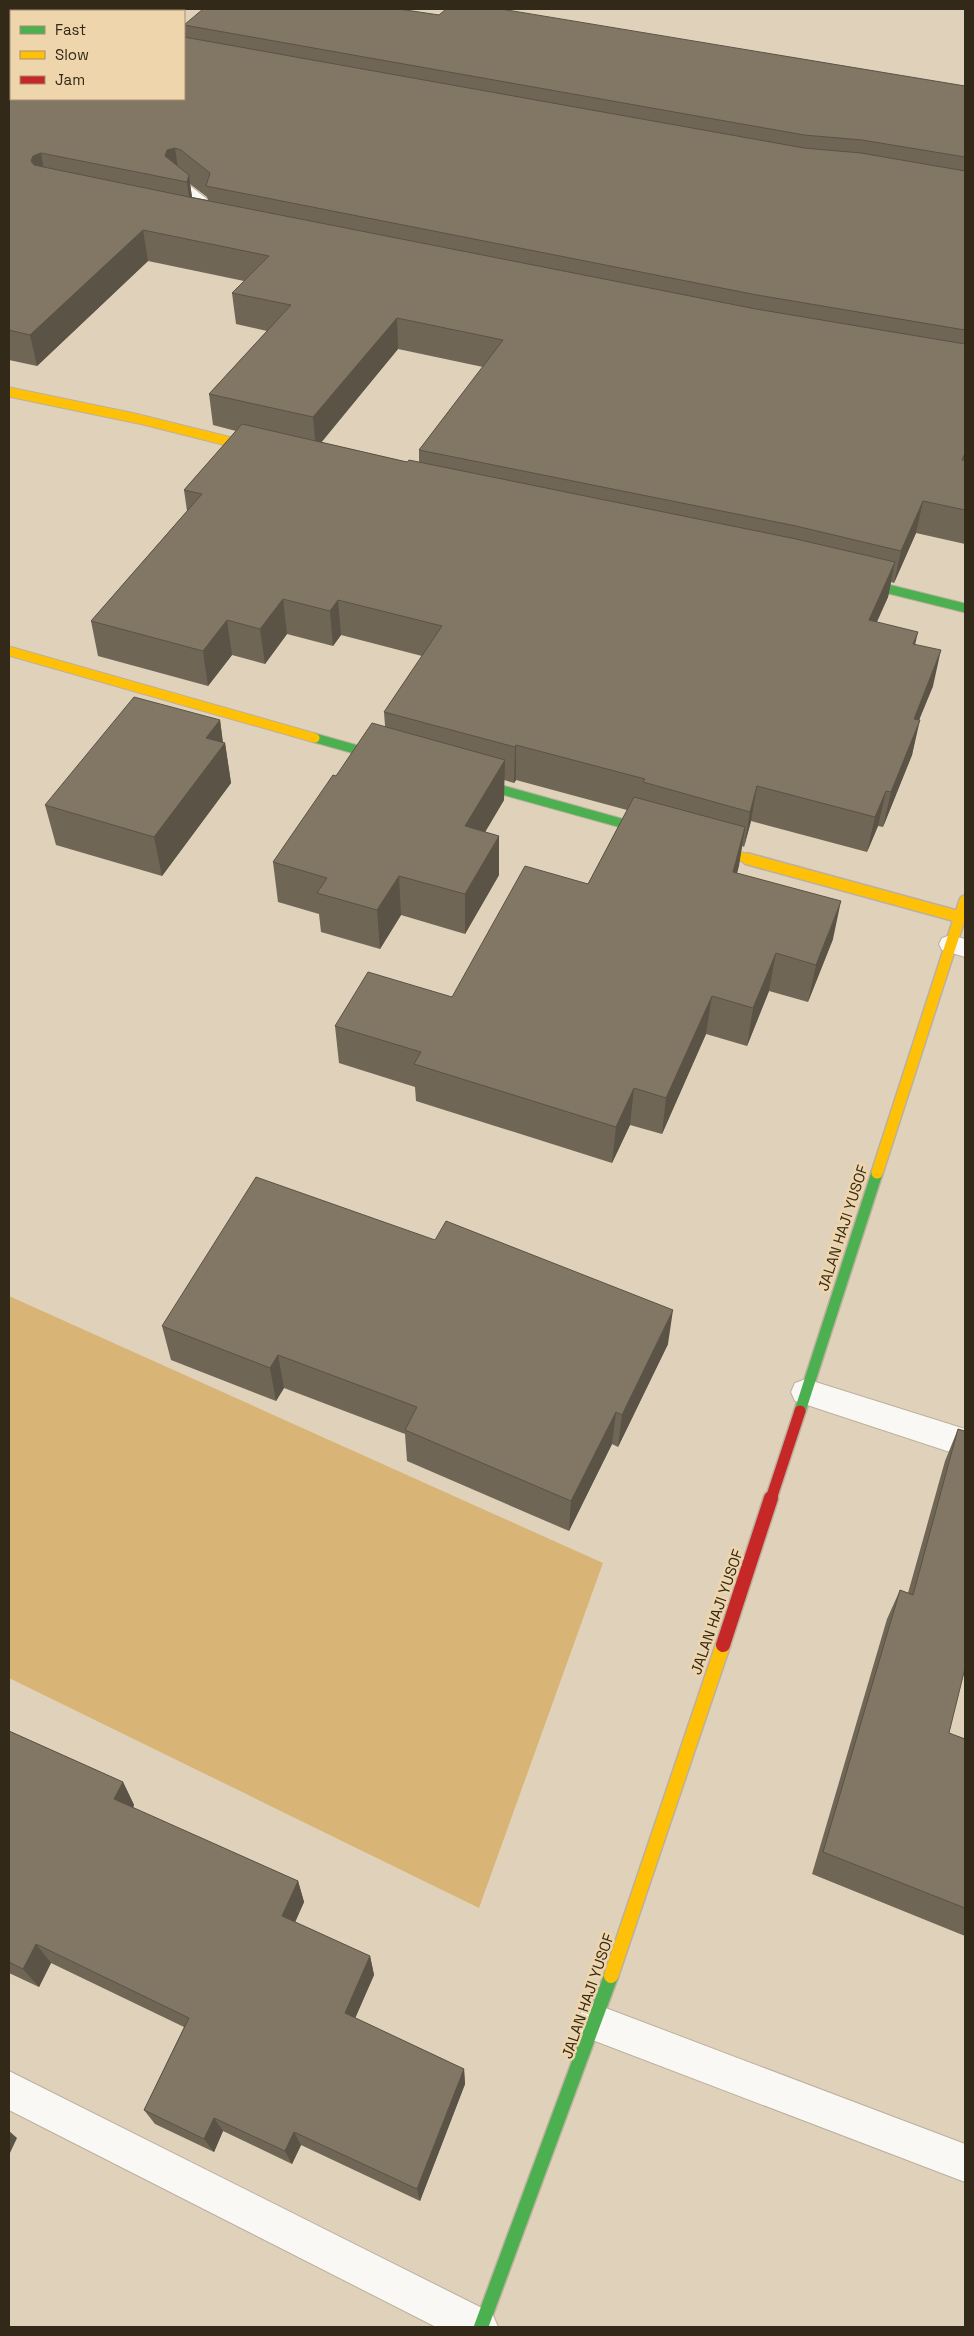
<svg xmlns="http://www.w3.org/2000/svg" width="974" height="2336" font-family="'Space Grotesk',sans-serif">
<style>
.green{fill:#d8b577}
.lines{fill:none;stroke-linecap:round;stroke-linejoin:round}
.lane-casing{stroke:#bcb09e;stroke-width:2}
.street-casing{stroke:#bcb09e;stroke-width:2}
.fast-far2-casing{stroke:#bcb09e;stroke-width:11}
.fast-far1-casing{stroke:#bcb09e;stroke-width:14}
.fast-casing{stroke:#bcb09e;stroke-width:17}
.slow-far2-casing{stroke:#bcb09e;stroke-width:11}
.slow-far1-casing{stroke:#bcb09e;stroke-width:14}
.slow-casing{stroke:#bcb09e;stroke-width:17}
.jam-far1-casing{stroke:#bcb09e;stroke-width:14}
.jam-casing{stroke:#bcb09e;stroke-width:17}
.lane{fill:#faf8f5;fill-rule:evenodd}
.street{fill:#faf8f5;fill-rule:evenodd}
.fast-far2{stroke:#4caf50;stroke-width:9}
.fast-far1{stroke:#4caf50;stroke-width:11}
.fast{stroke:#4caf50;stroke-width:14}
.slow-far2{stroke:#ffc107;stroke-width:9}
.slow-far1{stroke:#ffc107;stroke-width:11}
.slow{stroke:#ffc107;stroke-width:14}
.jam-far1{stroke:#c62828;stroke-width:11}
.jam{stroke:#c62828;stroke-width:14}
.wall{fill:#6f6656;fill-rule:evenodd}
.shaded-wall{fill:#5a5346}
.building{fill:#817764;stroke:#5a5346}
.labels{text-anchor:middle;stroke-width:5;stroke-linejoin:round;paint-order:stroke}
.street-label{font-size:15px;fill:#322918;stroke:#efd5ab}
</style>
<rect width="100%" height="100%" fill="#e0d2ba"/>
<path class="green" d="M9 1296 603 1563 479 1908 9 1678Z"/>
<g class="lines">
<g class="lane-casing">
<path id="lane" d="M178 179 184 181 212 203 205 225H193L191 222 195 204 170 184 172 181Z"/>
</g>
<g class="street-casing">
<path id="street" d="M951 935 965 939V957L942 950 939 944 942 938Z
M806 1379 965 1429V1457L795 1401 791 1392 795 1383Z
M595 2004 965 2144V2182L582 2036 576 2023 582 2010Z
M9 2071 492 2313 498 2327H436L9 2110Z"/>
</g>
<g class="fast-far2-casing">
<path id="fast-far2" d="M852 580 965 608
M315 738 390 759
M470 781 657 833"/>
</g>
<g class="fast-far1-casing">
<path id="fast-far1" d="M800 1411 877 1173"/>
</g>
<g class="fast-casing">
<path id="fast" d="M481 2327 611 1976"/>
</g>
<g class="slow-far2-casing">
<path id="slow-far2" d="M9 392 139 419 263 450
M9 651 315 738
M706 847 753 860"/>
</g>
<g class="slow-far1-casing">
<path id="slow-far1" d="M748 859 960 917
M877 1173 965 901"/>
</g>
<g class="slow-casing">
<path id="slow" d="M611 1976 723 1645"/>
</g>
<g class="jam-far1-casing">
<path id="jam-far1" d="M771 1499 800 1411"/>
</g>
<g class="jam-casing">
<path id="jam" d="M723 1645 771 1498"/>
</g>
<use href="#lane" class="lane"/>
<use href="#street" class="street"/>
<use href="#fast-far2" class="fast-far2"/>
<use href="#fast-far1" class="fast-far1"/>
<use href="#fast" class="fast"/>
<use href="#slow-far2" class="slow-far2"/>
<use href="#slow-far1" class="slow-far1"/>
<use href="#slow" class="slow"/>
<use href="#jam-far1" class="jam-far1"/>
<use href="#jam" class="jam"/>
</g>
<path class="wall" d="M439 15 965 86V544L916 533 894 583 891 582 888 597 876 622 915 644 933 686 919 720 912 755 883 827 878 826 867 852 751 821 744 847 742 846 737 873 833 939 808 1002 769 991 747 1046 706 1034 662 1134 630 1125 612 1163 416 1101 415 1087 339 1063 335 1026 452 997 588 884 627 810 516 780 514 783 504 780V800L485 832 499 875 465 934 401 915 380 949 321 932 319 914 278 902 273 862 336 776 385 726 384 712 422 656 341 635 333 646 287 634 265 664 232 655 208 686 98 656 91 621 187 511 184 490 236 431 213 425 209 394 267 331 236 324 232 293 244 281 148 261 37 366 9 360V74L11 99 184 37V24ZM190 184 207 197 208 200 192 197ZM398 349 483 367 419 450V462H407L321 442Z
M220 720 223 742 225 743 231 783 162 876 56 845 45 805Z
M162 1326 668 1344 618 1447 612 1444 569 1531 407 1461 405 1434 284 1388 276 1401 171 1360Z
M958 1429 949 1733 965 1739V1936L812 1874 887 1619 900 1590 908 1593 945 1461Z
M9 1731 123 1782 134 1805 133 1808 298 1881 304 1902 295 1922 370 1956 374 1975 355 2018 464 2069 465 2084 420 2201 301 2145 292 2164 223 2131 214 2152 155 2124 144 2110 184 2027 51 1963 39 1987 9 1973Z"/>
<path class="shaded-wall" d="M175 148 179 177 165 156 167 150Z
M41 153 46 183 31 161 33 156Z
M189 175 193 205 191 212 187 182Z
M143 230 148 261 37 366 30 335Z
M397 318 398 349 316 449 313 417Z
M923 501 916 533 894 583 901 551Z
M895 562 888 597 862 656 869 620Z
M283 599 287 634 265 664 260 629Z
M338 600 341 635 333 646 330 611Z
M227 620 232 655 208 686 203 651Z
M918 632 910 667 913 644Z
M941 650 933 686 905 754 914 719Z
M220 720 223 745 225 743 231 783 162 876 154 837 206 738Z
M920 720 912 755 883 827 891 792Z
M516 745V780L514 783 515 747Z
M505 760 504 800 465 866V826Z
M757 786 751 821 744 847 750 812Z
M886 791 878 826 867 852 875 817Z
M745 827 739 866 727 910 733 872Z
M499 836V875L465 934V894Z
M399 876 401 915 380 949 377 910Z
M841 901 833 939 808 1002 816 965Z
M776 953 769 991 747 1046 753 1008Z
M712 996 706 1034 662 1134 666 1098Z
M634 1088 630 1125 612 1163 616 1127Z
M673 1310 668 1344 618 1447 622 1415Z
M278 1355 284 1388 276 1401 270 1368Z
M616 1412 612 1444 569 1531 571 1501Z
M123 1782 134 1805 125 1822 114 1799Z
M298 1881 304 1902 289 1936 282 1916Z
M36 1944 51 1963 39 1987 23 1969Z
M370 1956 374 1975 350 2030 345 2013Z
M464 2069 465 2084 420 2201 417 2189Z
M214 2118 223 2131 214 2152 204 2139Z
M9 2131 17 2138 9 2155Z
M294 2132 301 2145 292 2164 285 2151Z"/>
<path class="building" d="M203 9H399L439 15 446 9H501L965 86V157L862 140 804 135 184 25Z
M184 37 804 148 861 153 965 171V330L757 295 206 186 210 173 181 150 175 148 167 150 165 156 189 175 187 182 41 153 33 156 31 161 34 165 189 197 756 309 965 344V453L962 460H965V510L923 501 901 551 796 526 419 450 503 340 397 318 313 417 209 394 291 305 232 293 269 256 143 230 30 335 9 330V74L11 75V99H184Z
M242 424 407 462 409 460 796 539 895 562 869 620 918 632 913 644 941 650 914 719 920 720 891 792 886 791 875 817 757 786 750 812 643 782 645 779 516 745 515 747 384 712 442 626 338 600 330 611 283 599 260 629 227 620 203 651 91 621 202 494 184 490Z
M134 697 220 720 206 738 225 743 154 837 45 805Z
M372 723 505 760 465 826 499 836 465 894 399 876 377 910 317 893 327 878 273 862 333 775 336 776Z
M634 797 745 827 733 872 841 901 816 965 776 953 753 1008 712 996 666 1098 634 1088 616 1127 414 1064 421 1052 335 1026 368 972 452 997 525 866 588 884Z
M256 1177 435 1240 446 1221 673 1310 622 1415 616 1412 571 1501 405 1430 417 1407 278 1355 270 1368 162 1326Z
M958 1429 965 1431V1668L949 1733 965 1739V1908L823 1852 900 1590 913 1595Z
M9 1731 123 1782 114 1799 298 1881 282 1916 370 1956 345 2013 464 2069 417 2189 294 2132 285 2151 214 2118 204 2139 144 2110 189 2018 36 1944 23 1969 9 1962Z"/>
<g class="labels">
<g class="street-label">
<text transform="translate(843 1228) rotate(-72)" y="5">JALAN HAJI YUSOF</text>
<text transform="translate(717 1612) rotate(-71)" y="5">JALAN HAJI YUSOF</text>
<text transform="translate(588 1996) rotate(-71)" y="5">JALAN HAJI YUSOF</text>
</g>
</g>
<rect width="974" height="2336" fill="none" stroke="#322918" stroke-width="20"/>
<rect x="10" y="10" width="175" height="90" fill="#efd5ab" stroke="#a39070"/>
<rect x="20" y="26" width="25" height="8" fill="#4caf50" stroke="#a39070"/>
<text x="55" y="35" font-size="15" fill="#322918">Fast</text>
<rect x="20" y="51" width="25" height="8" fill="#ffc107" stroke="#a39070"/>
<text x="55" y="60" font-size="15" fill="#322918">Slow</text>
<rect x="20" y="76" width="25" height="8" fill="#c62828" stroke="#a39070"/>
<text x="55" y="85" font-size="15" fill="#322918">Jam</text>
</svg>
